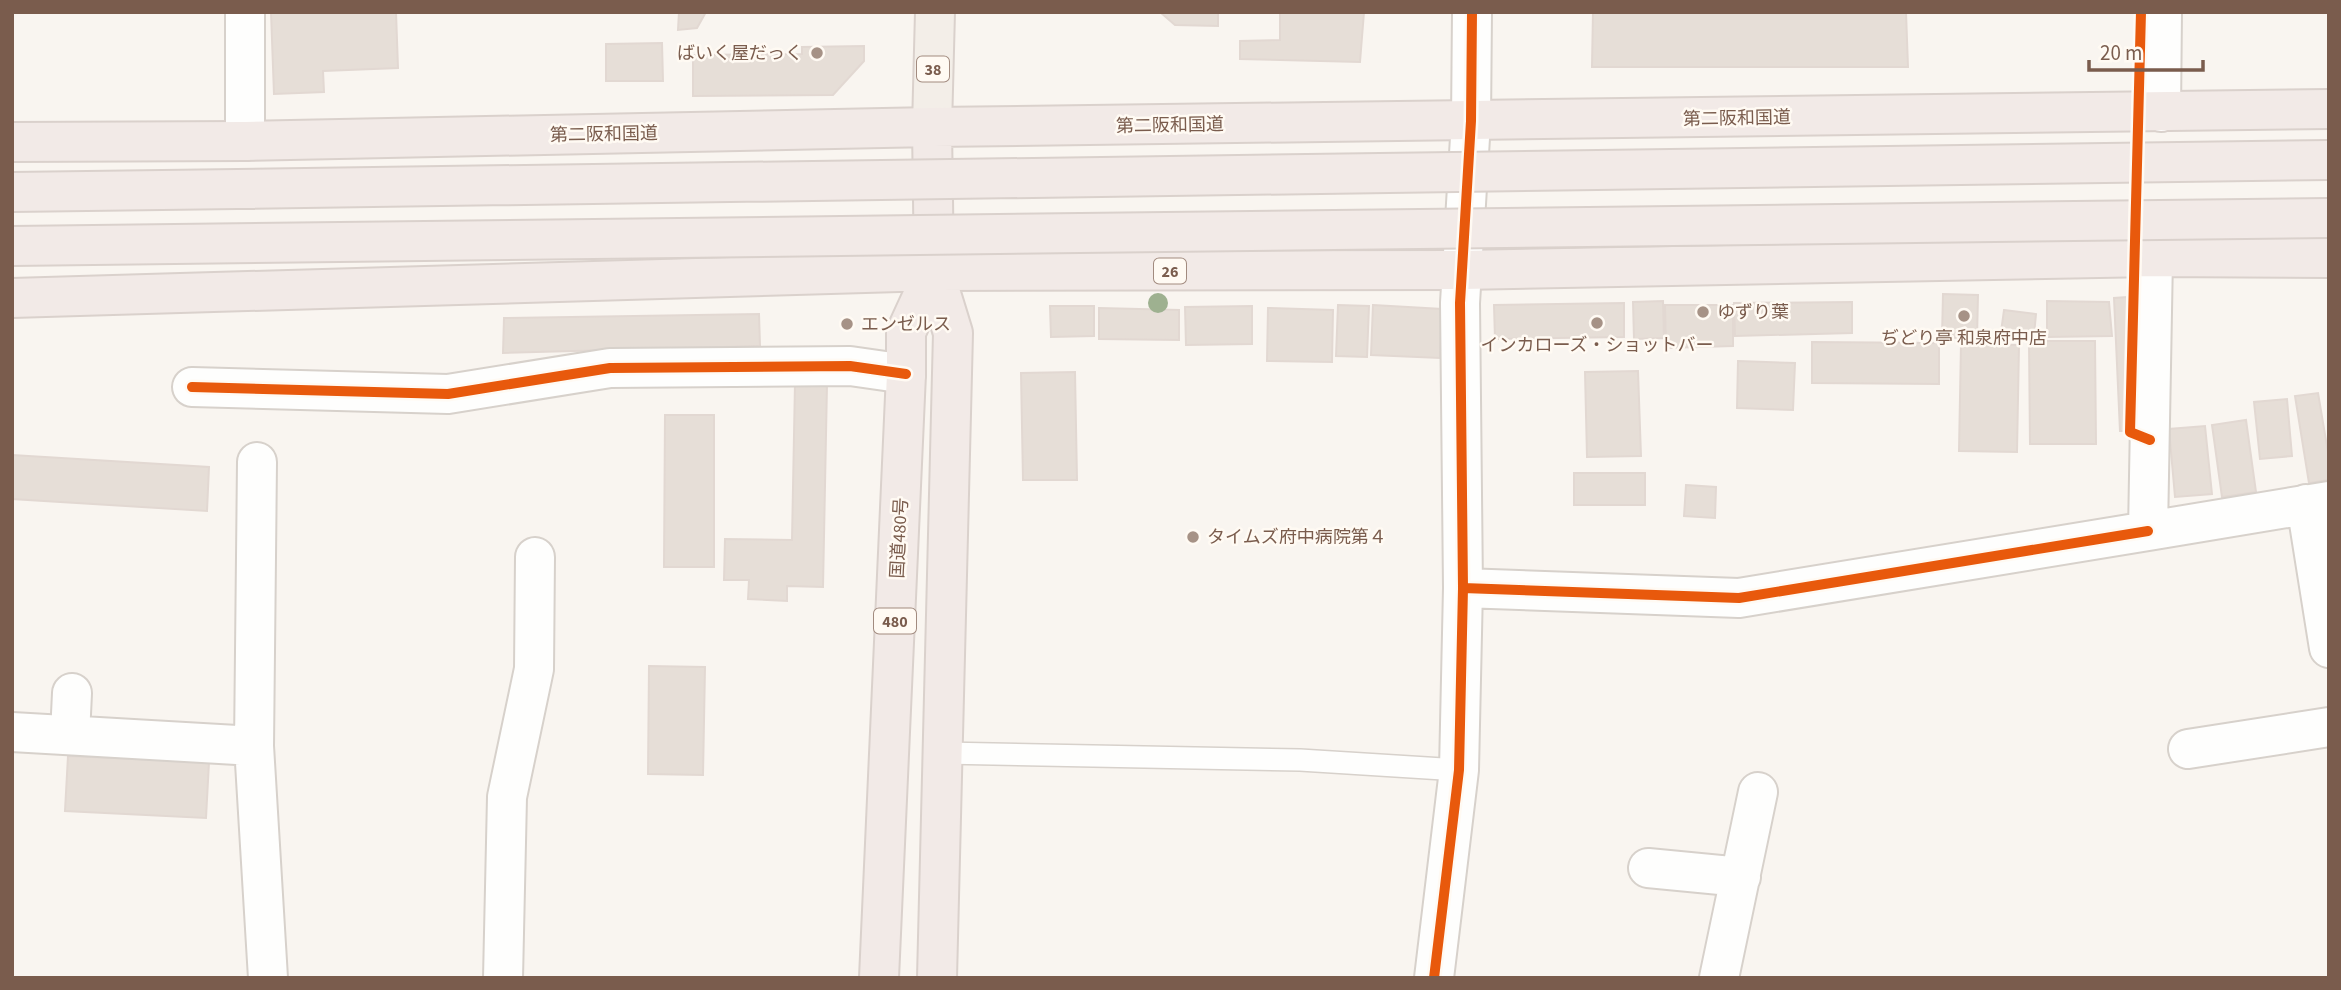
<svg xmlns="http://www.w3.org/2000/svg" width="2341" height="990" font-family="'Source Sans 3','Noto Sans JP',sans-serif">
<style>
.building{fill:#e6ded7;stroke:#e2d8d2;stroke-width:2}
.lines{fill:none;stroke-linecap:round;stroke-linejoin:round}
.lane-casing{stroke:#d7d1cb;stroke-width:24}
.street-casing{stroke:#d7d1cb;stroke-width:42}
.primary-casing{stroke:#dad1cc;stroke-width:42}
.highway-casing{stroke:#dad1cc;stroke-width:42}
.lane{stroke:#fefefd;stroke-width:21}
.street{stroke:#fefefd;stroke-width:38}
.primary{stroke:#f3eee8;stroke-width:38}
.highway{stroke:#f2eae7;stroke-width:38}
.highway-bridge-casing{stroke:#dad1cc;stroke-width:42;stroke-linecap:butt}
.highway-bridge{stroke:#f2eae7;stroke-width:38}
.cycleway-casing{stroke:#fffaf3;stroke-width:15}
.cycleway{stroke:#e8590c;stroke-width:10}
.tree{fill:#9eb190}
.poi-dot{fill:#a69286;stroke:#fffaf3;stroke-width:2.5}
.labels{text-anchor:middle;stroke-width:5;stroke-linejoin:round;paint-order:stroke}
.shield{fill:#fffaf3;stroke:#a28b7f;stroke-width:2}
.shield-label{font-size:16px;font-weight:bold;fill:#7a5c4d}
.poi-label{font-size:18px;fill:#7a5c4d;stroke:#fffaf3;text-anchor:start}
.street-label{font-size:18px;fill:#7a5c4d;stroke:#fffaf3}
</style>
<rect width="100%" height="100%" fill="#f9f5f0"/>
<path class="building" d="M271 12H396L398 68 323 71 324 92 274 94Z
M679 12H706L697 28 678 30Z
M1160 12H1218V26L1175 25Z
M1280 12H1364L1360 62 1240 59V41L1280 40Z
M1593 12H1906L1908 67H1592Z
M662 43 663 81H606V44Z
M864 46V61L833 95 693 96V55L802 54V47Z
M1943 294 1978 295 1977 339 1942 337Z
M2142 296 2139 431H2120L2114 298Z
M1663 301 1664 338 1634 339 1633 302Z
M2047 301 2109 302 2112 336 2047 337Z
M1852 302V333L1735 336 1734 303Z
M1624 303V337L1495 339 1494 305Z
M1338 305 1369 306 1367 357 1336 356Z
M1373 305 1442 309 1440 358 1371 355Z
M1665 305H1733V346L1666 348Z
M1050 306H1094V336L1051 337Z
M1252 306V344L1186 345 1185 307Z
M1099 308 1179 310V340L1099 339Z
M1268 308 1333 310 1332 362 1267 361Z
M2004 310 2036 314 2034 335 2001 332Z
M759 314 760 346 503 353 504 318Z
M2029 341H2095L2096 444H2030Z
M1812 342 1939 343V384L1812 383Z
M1961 344 2019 345 2017 452 1959 451Z
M1738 361 1795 363 1793 410 1737 408Z
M1638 371 1641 456 1587 457 1585 372Z
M1075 372 1077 480H1023L1021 373Z
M795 383 827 384 823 587 787 586V601L748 599 749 580H724L725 539 792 540Z
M2318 393 2329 458V480L2309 483 2295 396Z
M2287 399 2292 456 2260 459 2254 402Z
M665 415H714V567H664Z
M2246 420 2256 492 2222 497 2212 425Z
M2205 426 2212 494 2175 497 2169 429Z
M12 455 209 467 207 511 12 499Z
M1574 473H1645V505H1574Z
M1686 485 1716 487 1715 518 1684 516Z
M649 666 705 667 703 775 648 774Z
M68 756 209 762 206 818 65 811Z"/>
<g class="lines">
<g class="lane-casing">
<path id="lane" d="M943 753 1300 760 1459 770"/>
</g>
<g class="street-casing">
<path id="street" d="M2161 112 2162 12
M245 141V12
M2153 257 2148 531 2329 501
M192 387 448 394 610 368 850 366 906 374
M257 462 254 746 268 978
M2306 504 2329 648
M1463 588 1739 598 2148 531
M12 732 254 746
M70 735 72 693
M2188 749 2329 727
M1648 868 1741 877
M503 978 507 797 534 669 535 557
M1434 978 1459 770 1463 588 1460 303 1471 121 1472 12
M1719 978 1758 792"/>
</g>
<g class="primary-casing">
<path id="primary" d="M932 127 935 12"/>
</g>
<g class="highway-casing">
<path id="highway" d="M932 127 934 271 953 333 937 978
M12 142 245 141 932 127 2329 109
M12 298 934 271 1463 270 2153 257 2329 258
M879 978 906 374V332L934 271"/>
</g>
<use href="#lane" class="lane"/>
<use href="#street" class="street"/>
<use href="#primary" class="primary"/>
<use href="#highway" class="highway"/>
<g class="highway-bridge-casing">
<path id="highway-bridge" d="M12 192 2329 160
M12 246 2329 218"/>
</g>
<use href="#highway-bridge" class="highway-bridge"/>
<g class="cycleway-casing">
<path id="cycleway" d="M2141 12 2130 432 2150 440
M192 387 448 394 610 368 850 366 906 374
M1463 588 1739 598 2148 531
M1434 978 1459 770 1463 588 1460 303 1471 121 1472 12"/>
</g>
<use href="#cycleway" class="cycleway"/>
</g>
<circle class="tree" cx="1158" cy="303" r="10"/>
<g class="poi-dot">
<circle cx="817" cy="53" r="7"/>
<circle cx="1703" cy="312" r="7"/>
<circle cx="1964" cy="316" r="7"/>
<circle cx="1597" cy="323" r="7"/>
<circle cx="847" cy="324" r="7"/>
<circle cx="1193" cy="537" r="7"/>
</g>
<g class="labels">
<g class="shield">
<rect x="917" y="56.5" width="32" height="25" rx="5"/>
<rect x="1154" y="258.5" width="32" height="25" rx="5"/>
<rect x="874" y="608.5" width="42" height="25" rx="5"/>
</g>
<g class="shield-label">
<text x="933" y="75">38</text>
<text x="1170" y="277">26</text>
<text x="895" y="627">480</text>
</g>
<g class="poi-label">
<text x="803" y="59" text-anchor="end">ばいく屋だっく</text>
<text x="1717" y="318">ゆずり葉</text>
<text x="861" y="330">エンゼルス</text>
<text x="1964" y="344" text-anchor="middle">ぢどり亭 和泉府中店</text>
<text x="1597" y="351" text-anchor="middle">インカローズ・ショットバー</text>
<text x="1207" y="543">タイムズ府中病院第４</text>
</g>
<g class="street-label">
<text transform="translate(1737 118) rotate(-1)" y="6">第二阪和国道</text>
<text transform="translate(1170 125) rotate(-1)" y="6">第二阪和国道</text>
<text transform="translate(604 134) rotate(-1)" y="6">第二阪和国道</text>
<text transform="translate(899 538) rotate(-87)" y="6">国道480号</text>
</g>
</g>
<rect width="2341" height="990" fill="none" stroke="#7a5c4d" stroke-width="28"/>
<path d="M2089 60v10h114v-10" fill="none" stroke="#7a5c4d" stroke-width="3.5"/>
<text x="2100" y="60" font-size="21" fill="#7a5c4d" stroke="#fffaf3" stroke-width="5" paint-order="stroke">20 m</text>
</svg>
